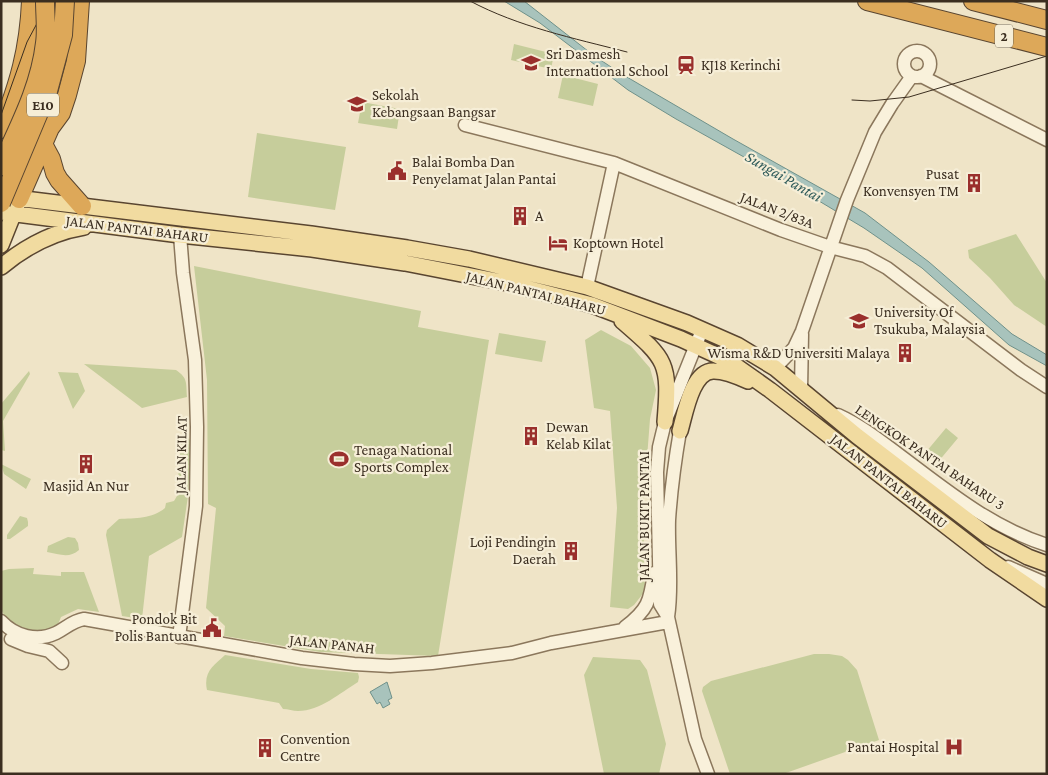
<svg xmlns="http://www.w3.org/2000/svg" width="1048" height="775" font-family="'Crimson Pro',serif">
<style>
.green{fill:#c6cd9b}
.water{fill:#a8c3bc;stroke:#6f918a}
.lines{fill:none;stroke-linecap:round;stroke-linejoin:round}
.minor-casing{stroke:#8b775c;stroke-width:15}
.major-casing{stroke:#594530;stroke-width:18}
.highway-casing{stroke:#594530;stroke-width:20}
.minor{stroke:#f9f1db;stroke-width:12}
.major{stroke:#f1dba0;stroke-width:15}
.highway{stroke:#dda859;stroke-width:18}
.tram{stroke:#3b2e20;stroke-width:1}
.highway-bridge-casing{stroke:#594530;stroke-width:20;stroke-linecap:butt}
.highway-bridge{stroke:#dda859;stroke-width:18}
.labels{text-anchor:middle;stroke-width:4.5;stroke-linejoin:round;paint-order:stroke}
.shield{fill:#f6eed7;stroke:#736857;stroke-width:1}
.shield-label{font-size:14px;font-weight:bold;fill:#3b2e20}
.poi-label{font-size:15px;fill:#3b2e20;stroke:#f6eed7;text-anchor:start}
.street-label{font-size:15px;fill:#3b2e20;stroke:#f6eed7}
.water-label{font-size:16px;font-style:italic;fill:#2f5b5a;stroke:#f6eed7}
</style>
<rect width="100%" height="100%" fill="#efe4c7"/>
<path class="green" d="M514 44 554 54 551 69 511 60Z
M563 75 598 84 593 106 558 98Z
M362 102 400 109 397 129 358 123Z
M257 133 346 147 335 210 248 197Z
M1016 234 1047 283V327L1014 305 990 278 969 258 968 250Z
M194 266 421 311 418 327 489 340 438 656 320 652 224 636 225 626 206 608 216 508 208 504 207 380Z
M601 330 631 346 650 368 656 390 650 419 643 510 645 591 634 605 628 609 610 607 617 508 610 411 594 408 585 340Z
M499 333 546 341 542 362 495 354Z
M84 364 176 370C188 378 186 383 187 397L142 408Z
M29 371 30 374 3 421 5 451 1 450V404Z
M58 372 78 373 85 391 73 409Z
M946 428 958 438 938 462 926 452Z
M185 435 191 441 188 496 182 537 149 556 142 619 122 616 106 535 107 530 119 519C135 518 152 519 165 508L166 503 174 501 177 496 181 438Z
M1 464 31 479 26 489 4 474Z
M20 516 27 518 28 522V526L10 539H7V535Z
M68 537 75 538 78 543 79 550C69 559 59 554 47 552L48 546Z
M34 568 33 574 61 576V572H84L99 612 78 609 61 617 57 627 44 633 21 630 5 617 1 609V571L9 569Z
M814 654H829L842 656 848 660 857 670 879 740 783 774H730L702 691 703 687 711 681Z
M225 655 311 669 358 673 359 677 358 682C340 693 320 711 298 711 293 711 288 709 283 709L279 703 207 690C203 672 214 665 225 655Z
M593 657 640 660 647 670 666 744 659 774H604L584 675Z"/>
<path class="water" d="M504 1H524L593 55 620 73 733 139 865 213 929 262 1012 334 1047 355V366L1009 345 922 268 864 228 769 171 676 119 628 90 540 23Z
M387 682 392 698 388 700 390 704 383 708 380 702 377 704 370 692Z"/>
<g class="lines">
<g class="minor-casing">
<path id="minor" d="M904 64a13 13 0 1 1 26 0a13 13 0 1 1-26 0Z
M921 76 1047 140
M465 125 614 163 781 230 830 247 865 256 887 268 1021 370 1047 387
M587 287 614 163
M775 368 794 348 802 331 847 200 875 132 892 104 912 76
M801 390 802 334
M838 415C860 425 879 440 898 454 945 489 990 527 1047 545
M680 431C675 460 671 490 669 520 668 553 673 585 668 617L695 739 708 774
M1008 567 1047 584
M668 617 660 604 657 472 659 447 665 422 702 330
M1 621C15 636 37 642 56 633 66 628 72 621 84 619L302 658 354 664 390 666 432 663 512 653 551 643 668 622
M625 627C648 610 650 601 654 573
M179 637 196 506 197 427 195 360 183 273 180 235
M11 639 28 646 49 651 62 663"/>
</g>
<g class="major-casing">
<path id="major" d="M8 197 311 234 407 248 469 259 587 287 687 323 737 345 775 368 857 436 988 536 1028 557 1047 564
M1 212 180 235 312 249 405 263 507 283 592 305 681 339 729 361 770 390 990 560 1047 599
M1 245 17 205
M1 267C25 247 53 232 84 227
M622 321C667 360 670 362 665 422
M680 431C685 414 692 370 714 371 725 371 737 376 748 381"/>
</g>
<g class="highway-casing">
<path id="highway" d="M867 1 1047 47
M973 1 1047 20
M1 129C19 84 29 49 31 1
M43 144 51 159 55 173 59 180 82 206
M19 199 50 128 61 113 67 95 76 61 80 1"/>
</g>
<use href="#minor" class="minor"/>
<use href="#major" class="major"/>
<use href="#highway" class="highway"/>
<path class="tram" d="M470 1C519 27 573 38 627 52
M852 100 870 101 909 97 1047 56
M1 115 27 42 49 1"/>
<g class="highway-bridge-casing">
<path id="highway-bridge" d="M1 166C19 126 40 87 45 43 47 30 45 15 45 1
M1 203 48 91 63 35 65 1"/>
</g>
<use href="#highway-bridge" class="highway-bridge"/>
</g>
<defs>
<g id="school-bare" transform="scale(1.5)"><path d="M0-5L7-2L0 1L-7-2ZM-4 1L0 2.5L4 1V4Q0 6-4 4Z" fill="#9a2f2c" stroke="#f6eed7" stroke-width="2.5" paint-order="stroke"/></g>
<g id="station-bare" transform="scale(1.5)"><path d="M-3-6H3Q5-6 5-4V2Q5 4 3 4L4.5 6H3L1.5 4h-3L-3 6H-4.5L-3 4Q-5 4-5 2V-4Q-5-6-3-6ZM-3.5-4v3h7v-3ZM-3.5 1v1.5H-2V1ZM2 1v1.5H3.5V1Z" fill="#9a2f2c" stroke="#f6eed7" stroke-width="2.5" paint-order="stroke"/></g>
<g id="civic-bare" transform="scale(1.5)"><path d="M-.6-6.5H3V-4.5H.6V-3L4-1V1h2V6H-6V1h2V-1L-.6-3ZM-1.2 2.5V6h2.4V2.5Z" fill="#9a2f2c" stroke="#f6eed7" stroke-width="2.5" paint-order="stroke"/></g>
<g id="building-bare" transform="scale(1.5)"><path d="M-4-6H4V6H1V3H-1V6H-4ZM-2.5-4.3h1.7v1.8h-1.7ZM.8-4.3h1.7v1.8H.8ZM-2.5-1h1.7V.8h-1.7ZM.8-1h1.7V.8H.8Z" fill="#9a2f2c" stroke="#f6eed7" stroke-width="2.5" paint-order="stroke"/></g>
<g id="hotel-bare" transform="scale(1.5)"><path d="M-6-4.5h1.5V1H6V5H4.5V3h-9V5H-6ZM-4 0a1.8 1.8 0 1 1 3.6 0ZM.5 0V-2.5h3Q6-2.5 6 0Z" fill="#9a2f2c" stroke="#f6eed7" stroke-width="2.5" paint-order="stroke"/></g>
<g id="university-bare" transform="scale(1.5)"><path d="M0-5L7-2L0 1L-7-2ZM-4 1L0 2.5L4 1V4Q0 6-4 4Z" fill="#9a2f2c" stroke="#f6eed7" stroke-width="2.5" paint-order="stroke"/></g>
<g id="stadium-bare" transform="scale(1.5)"><path d="M0-5a6.5 5 0 1 0 0 10a6.5 5 0 1 0 0-10ZM-3.5-1.8h7v3.6h-7Z" fill="#9a2f2c" stroke="#f6eed7" stroke-width="2.5" paint-order="stroke"/></g>
<g id="hospital-bare" transform="scale(1.5)"><path d="M-5-5h3v3.5h4V-5h3V5h-3V1.5h-4V5h-3Z" fill="#9a2f2c" stroke="#f6eed7" stroke-width="2.5" paint-order="stroke"/></g>
</defs>
<g fill-rule="evenodd">
<use href="#school-bare" x="531" y="63"/>
<use href="#station-bare" x="686" y="65"/>
<use href="#school-bare" x="357" y="104"/>
<use href="#civic-bare" x="397" y="171"/>
<use href="#building-bare" x="974" y="183"/>
<use href="#building-bare" x="520" y="216"/>
<use href="#hotel-bare" x="558" y="243"/>
<use href="#university-bare" x="859" y="321"/>
<use href="#building-bare" x="905" y="353"/>
<use href="#building-bare" x="531" y="436"/>
<use href="#stadium-bare" x="339" y="459"/>
<use href="#building-bare" x="86" y="464"/>
<use href="#building-bare" x="571" y="551"/>
<use href="#civic-bare" x="212" y="628"/>
<use href="#hospital-bare" x="954" y="747"/>
<use href="#building-bare" x="265" y="748"/>
</g>
<g class="labels">
<g class="shield">
<rect x="995" y="24.5" width="18" height="23" rx="4"/>
<rect x="27" y="93.5" width="32" height="23" rx="4"/>
</g>
<g class="shield-label">
<text x="1004" y="41">2</text>
<text x="43" y="110">E10</text>
</g>
<g class="poi-label">
<text x="546" y="59">Sri Dasmesh<tspan x="546" dy="17">International School</tspan></text>
<text x="701" y="70">KJ18 Kerinchi</text>
<text x="372" y="100">Sekolah<tspan x="372" dy="17">Kebangsaan Bangsar</tspan></text>
<text x="412" y="167">Balai Bomba Dan<tspan x="412" dy="17">Penyelamat Jalan Pantai</tspan></text>
<text x="959" y="179" text-anchor="end">Pusat<tspan x="959" dy="17">Konvensyen TM</tspan></text>
<text x="535" y="221">A</text>
<text x="573" y="248">Koptown Hotel</text>
<text x="874" y="317">University Of<tspan x="874" dy="17">Tsukuba, Malaysia</tspan></text>
<text x="890" y="358" text-anchor="end">Wisma R&amp;D Universiti Malaya</text>
<text x="546" y="432">Dewan<tspan x="546" dy="17">Kelab Kilat</tspan></text>
<text x="354" y="455">Tenaga National<tspan x="354" dy="17">Sports Complex</tspan></text>
<text x="86" y="491" text-anchor="middle">Masjid An Nur</text>
<text x="556" y="547" text-anchor="end">Loji Pendingin<tspan x="556" dy="17">Daerah</tspan></text>
<text x="197" y="624" text-anchor="end">Pondok Bit<tspan x="197" dy="17">Polis Bantuan</tspan></text>
<text x="280" y="744">Convention<tspan x="280" dy="17">Centre</tspan></text>
<text x="939" y="752" text-anchor="end">Pantai Hospital</text>
</g>
<g class="street-label">
<text transform="translate(777 210) rotate(21)" y="5">JALAN 2/83A</text>
<text transform="translate(137 229) rotate(7)" y="5">JALAN PANTAI BAHARU</text>
<text transform="translate(536 293) rotate(14)" y="5">JALAN PANTAI BAHARU</text>
<text transform="translate(181 455) rotate(-89)" y="5">JALAN KILAT</text>
<text transform="translate(930 457) rotate(34)" y="5">LENGKOK PANTAI BAHARU 3</text>
<text transform="translate(889 481) rotate(38)" y="5">JALAN PANTAI BAHARU</text>
<text transform="translate(644 516) rotate(-90)" y="5">JALAN BUKIT PANTAI</text>
<text transform="translate(332 644) rotate(6)" y="5">JALAN PANAH</text>
</g>
<g class="water-label">
<text transform="translate(784 176) rotate(30)" y="6">Sungai Pantai</text>
</g>
</g>
<rect width="1048" height="775" fill="none" stroke="#3b2e20" stroke-width="5"/>
</svg>
